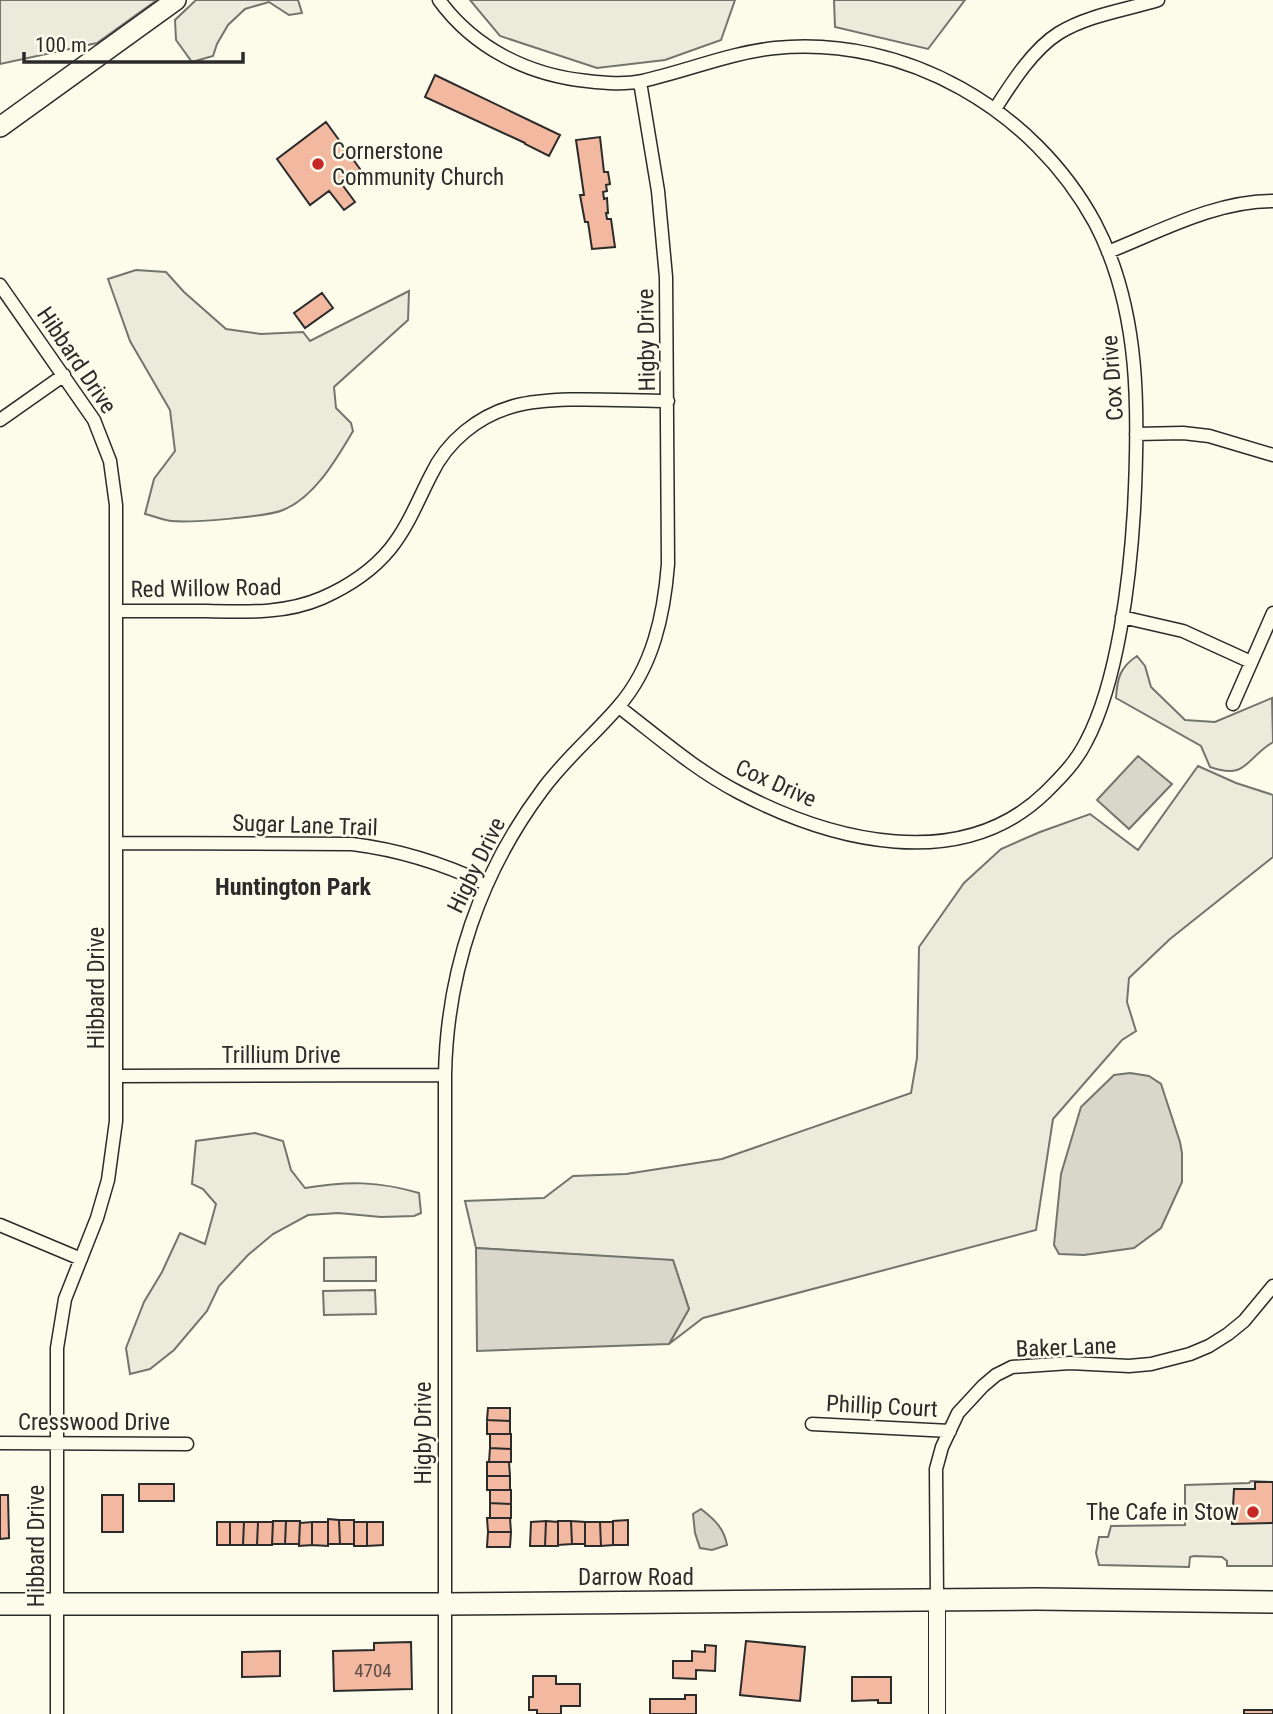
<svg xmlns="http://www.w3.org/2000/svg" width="1273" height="1714" font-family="'Roboto Condensed',sans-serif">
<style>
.green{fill:#ecebdb;stroke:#74746e;stroke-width:2}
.parking{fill:#eceadb;stroke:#74746e;stroke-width:2}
.water{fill:#d8d7c9;stroke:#74746e;stroke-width:2}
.building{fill:#f2b8a0;stroke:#2b2b2b;stroke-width:2}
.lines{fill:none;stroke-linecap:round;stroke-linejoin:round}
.minor-casing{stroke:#2b2b2b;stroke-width:15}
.tertiary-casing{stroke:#2b2b2b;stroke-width:18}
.secondary-casing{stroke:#2b2b2b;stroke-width:22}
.primary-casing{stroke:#2b2b2b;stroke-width:24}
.minor{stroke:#fdfbea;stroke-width:12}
.tertiary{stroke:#fdfbea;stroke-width:16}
.secondary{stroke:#fdfbea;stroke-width:19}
.primary{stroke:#fdfbea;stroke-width:21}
.poi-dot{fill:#c62828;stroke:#fdfbea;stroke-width:2.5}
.labels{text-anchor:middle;stroke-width:5;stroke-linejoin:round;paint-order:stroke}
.number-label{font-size:19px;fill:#5d4e48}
.poi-label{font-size:23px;fill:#2b2b2b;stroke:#fdfbea;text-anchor:start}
.street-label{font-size:23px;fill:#2b2b2b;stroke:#fdfbea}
.neighbourhood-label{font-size:24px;font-weight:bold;fill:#2b2b2b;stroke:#fdfbea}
</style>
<rect width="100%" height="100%" fill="#fdfbea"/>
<path class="green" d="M0 0H157L97 43 0 64Z
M196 0H298L302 13 289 15 269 2 245 9 228 25 217 44 213 56 192 62 176 40 175 20Z
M470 0H735L721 40 665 60 597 68 500 36Z
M834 0H965L928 49 835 27Z
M136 270 166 272 184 292 226 329 261 334 303 332 310 341 409 291 408 320 334 387 336 408 351 423 353 431C337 458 315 497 283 510 267 517 190 523 171 521 163 520 154 516 145 514L154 479 175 451 170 410 130 341 108 279Z
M1137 656 1145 666 1151 687 1185 720 1215 722 1272 698 1273 742C1245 759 1247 780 1210 767L1201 746 1116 698C1117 679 1120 667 1137 656Z
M1198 766 1236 783 1273 795V857L1170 939 1129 978 1127 1002 1136 1031 1122 1040 1053 1119 1036 1230 703 1318 669 1344 689 1309 673 1261 476 1248 465 1201 544 1198 573 1176 626 1174 722 1159 911 1093 917 1058 919 947 964 883 1001 849 1040 832 1090 814 1138 850Z
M255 1133 283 1141 291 1170 305 1188C347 1181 378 1181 419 1193L421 1213 414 1216 381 1217 338 1213 308 1215 273 1234 248 1255 219 1286 207 1311 174 1350 150 1369 130 1374 126 1348 144 1302 162 1272 180 1233 205 1244 216 1204 203 1189 192 1184 196 1141Z
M376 1257V1281H324V1258Z
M375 1290 376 1314 324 1315 323 1291Z"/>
<path class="parking" d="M1251 1481 1273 1482V1566H1227V1561L1222 1557 1194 1556 1190 1557 1189 1567 1099 1565 1096 1553 1099 1537H1108L1111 1526 1185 1525V1485L1249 1483Z"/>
<path class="water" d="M1138 756 1172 784 1129 829 1097 800Z
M1130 1073 1149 1076 1161 1084 1180 1142 1182 1153V1182L1161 1228 1134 1248 1084 1255 1059 1254 1054 1245 1061 1174 1081 1107 1114 1075Z
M476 1248 673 1260 689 1309 669 1344 477 1351Z
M701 1509C714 1519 724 1528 727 1545L712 1550 700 1548 695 1533 693 1514Z"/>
<path class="building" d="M435 75 560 135 549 156 525 144V143L425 97Z
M326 122 360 169 341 183 355 202 344 210 329 191 310 205 277 159Z
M600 137 604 172H608L610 184 606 185 607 191 603 192 604 199 607 198 608 213H606L607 219H611L615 247 592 249 588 222H585L580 195H584L576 140Z
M322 293 333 308 305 328 294 313Z
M488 1408H510V1421L487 1420Z
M487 1420 510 1421V1434H487Z
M490 1434H511V1449L490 1448Z
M490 1448 511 1449V1462H489Z
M487 1462H509L510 1476H487Z
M487 1476H510V1490H487Z
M1255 1482H1273V1523L1232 1524 1234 1489H1255Z
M139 1484H174V1501H139Z
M490 1490H511V1504L490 1503Z
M0 1495H8L9 1538 0 1539Z
M102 1495H123V1532H102Z
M490 1503 511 1504V1518H490Z
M487 1518H510L511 1532H488Z
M328 1519 339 1520 340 1544H328Z
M339 1520H354V1544H340Z
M628 1520V1545H613V1521Z
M273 1521H286L285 1544H272Z
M286 1521H300L299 1544H285Z
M546 1521 545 1546H530L531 1522Z
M546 1521 558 1522V1546H545Z
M558 1521H571L572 1544 558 1545Z
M571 1521 585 1522V1544H572Z
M217 1522H230V1545H217Z
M230 1522H244L243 1545H230Z
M244 1522H258L257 1545H243Z
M258 1522H273L272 1545H257Z
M312 1522V1545L299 1546 300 1523Z
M312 1522H328V1546L312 1545Z
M354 1522H367V1546H354Z
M367 1522H383V1545L367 1546Z
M585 1522H600L601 1546H585Z
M600 1522H613V1545L601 1546Z
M488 1532H511L510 1547H487Z
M746 1641 805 1647 800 1701 740 1695Z
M411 1642 412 1689 334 1691 333 1651 374 1650V1643Z
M705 1645 716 1646 715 1671 696 1670V1679L673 1678V1661H692V1651L705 1652Z
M280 1651V1676L242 1677V1652Z
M533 1676H556V1684H580V1706H561V1714H537V1710H529V1697H533Z
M852 1677H891V1703H878V1700L852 1701Z
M685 1695H696V1714H650V1699H685Z
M1244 1710H1273V1714H1244Z"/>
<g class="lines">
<g class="minor-casing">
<path id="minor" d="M439 0C474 48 528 75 587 81 605 83 624 85 642 81 687 71 729 53 775 48 905 35 1034 110 1095 223 1141 310 1139 414 1134 510 1130 578 1118 682 1086 742 1076 762 1061 777 1046 792 961 875 831 841 738 792 694 769 657 736 619 707
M995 109C1011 84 1033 49 1059 33 1088 15 1126 10 1158 0
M1108 252C1161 231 1215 201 1273 201
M0 285 94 420 110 461 116 505V1121L108 1180 97 1218 65 1299 57 1348V1714
M0 420 64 375
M1136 434 1183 433 1209 436 1273 455
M116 611C146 611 176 611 207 611 246 612 285 614 322 598 347 587 372 571 390 549 408 527 418 500 431 475 447 441 478 416 514 406 556 395 623 401 668 401
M1122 617 1183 631 1251 662
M1233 704 1273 613
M117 843 352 844C401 850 442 863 486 884
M117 1076 445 1075
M0 1225 81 1259
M812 1424 950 1431
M0 1443 187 1444
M937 1600 936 1469 942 1447 958 1413 983 1386 996 1375 1012 1367 1070 1363 1129 1366 1151 1364 1190 1354 1209 1346 1228 1334 1244 1321 1273 1286
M445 1714V1075C447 971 480 873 543 789 565 759 594 735 618 707 653 667 664 615 668 564L666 277 658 191 640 82"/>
</g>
<g class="tertiary-casing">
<path id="tertiary" d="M937 1600V1714"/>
</g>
<g class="secondary-casing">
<path id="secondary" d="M0 127 176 0"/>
</g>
<g class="primary-casing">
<path id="primary" d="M0 1604H445L1036 1599 1273 1602"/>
</g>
<use href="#minor" class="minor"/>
<use href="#tertiary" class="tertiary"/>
<use href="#secondary" class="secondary"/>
<use href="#primary" class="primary"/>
</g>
<g class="poi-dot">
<circle cx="318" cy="164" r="7"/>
<circle cx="1253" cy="1512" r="7"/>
</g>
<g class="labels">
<g class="number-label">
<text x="373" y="1677">4704</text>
</g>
<g class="poi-label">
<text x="332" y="159">Cornerstone<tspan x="332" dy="26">Community Church</tspan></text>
<text x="1239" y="1520" text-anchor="end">The Cafe in Stow</text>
</g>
<g class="street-label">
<text transform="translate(646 340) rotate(-91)" y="8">Higby Drive</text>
<text transform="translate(77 360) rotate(56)" y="8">Hibbard Drive</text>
<text transform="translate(1112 378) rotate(-94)" y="8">Cox Drive</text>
<text transform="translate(206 588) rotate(-1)" y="8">Red Willow Road</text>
<text transform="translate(776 783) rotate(24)" y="8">Cox Drive</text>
<text transform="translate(305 825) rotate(2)" y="8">Sugar Lane Trail</text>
<text transform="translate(476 865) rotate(-64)" y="8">Higby Drive</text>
<text transform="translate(96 988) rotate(-90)" y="8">Hibbard Drive</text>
<text x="281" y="1063">Trillium Drive</text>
<text transform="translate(1066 1347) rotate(-2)" y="8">Baker Lane</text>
<text transform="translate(882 1406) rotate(3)" y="8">Phillip Court</text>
<text x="94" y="1430">Cresswood Drive</text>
<text transform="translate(423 1433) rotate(-90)" y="8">Higby Drive</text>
<text transform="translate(36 1546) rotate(-90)" y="8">Hibbard Drive</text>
<text x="636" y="1585">Darrow Road</text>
</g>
<g class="neighbourhood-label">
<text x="293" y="895">Huntington Park</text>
</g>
</g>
<path d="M24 52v10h219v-10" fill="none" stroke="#2b2b2b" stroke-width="3.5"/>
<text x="35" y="52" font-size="21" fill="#2b2b2b" stroke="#fdfbea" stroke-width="5" paint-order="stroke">100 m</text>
</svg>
